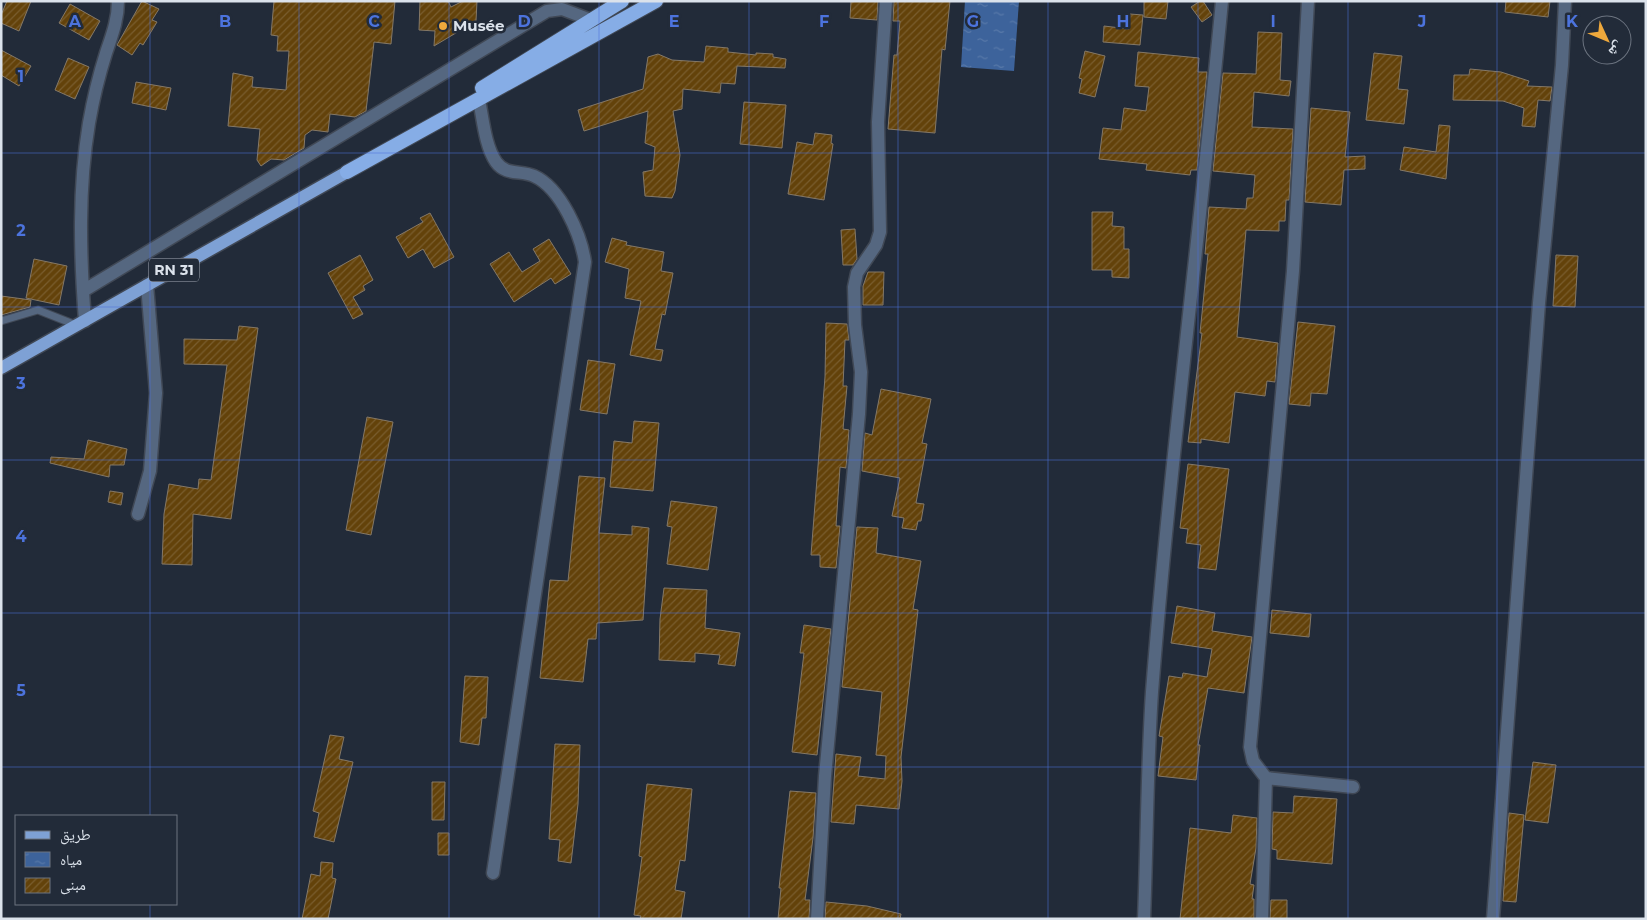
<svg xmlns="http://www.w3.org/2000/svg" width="1647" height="920" font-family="Montserrat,'Noto Naskh Arabic',sans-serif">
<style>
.water{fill:url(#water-ripples)}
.building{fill:url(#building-hatch);stroke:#847867}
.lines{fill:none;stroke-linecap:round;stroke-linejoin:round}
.service-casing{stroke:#404855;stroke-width:9}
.minor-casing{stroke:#404855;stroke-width:15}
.primary-casing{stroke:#404855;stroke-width:15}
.trunk-casing{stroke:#404855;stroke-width:16}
.service{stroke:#556780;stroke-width:7}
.minor{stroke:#556780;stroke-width:12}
.primary{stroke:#7ea1d5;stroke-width:12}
.trunk{stroke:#86ade6;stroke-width:14}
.grid{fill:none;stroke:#4c73dd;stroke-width:1;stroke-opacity:0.55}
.poi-dot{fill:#eea83c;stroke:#222b39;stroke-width:2}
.labels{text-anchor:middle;stroke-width:5;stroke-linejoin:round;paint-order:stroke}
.shield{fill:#222b39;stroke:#a4abb6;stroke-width:1}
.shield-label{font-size:14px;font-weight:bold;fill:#dbe2eb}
.poi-label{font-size:15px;font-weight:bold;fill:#dbe2eb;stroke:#222b39;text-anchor:start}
.grid-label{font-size:16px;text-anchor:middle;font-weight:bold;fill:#4c73dd;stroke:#222b39;stroke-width:5;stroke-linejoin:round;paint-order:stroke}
</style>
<defs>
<pattern id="water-ripples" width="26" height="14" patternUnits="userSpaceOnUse" patternTransform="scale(1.25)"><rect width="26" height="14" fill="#3d639b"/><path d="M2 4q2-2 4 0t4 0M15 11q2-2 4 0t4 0" fill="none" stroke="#5879a9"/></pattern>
<pattern id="building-hatch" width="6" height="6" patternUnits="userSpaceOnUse" patternTransform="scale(1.25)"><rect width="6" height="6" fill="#63420a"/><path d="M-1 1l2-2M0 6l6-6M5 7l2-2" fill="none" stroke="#795d2e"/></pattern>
</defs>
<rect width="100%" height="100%" fill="#222b39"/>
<path class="water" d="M965 1H1019L1014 71 961 67Z"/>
<path class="building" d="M7 1H31L19 31 1 23V15Z
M142 1 159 9 152 20 157 22 143 45 140 43 132 55 117 45Z
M274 1H395L391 44 374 42 366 111 355 117 330 114 328 132 312 130 305 135 304 148 284 160 271 159 261 166 257 160 260 129 228 126 233 73 253 77 252 87 286 90 289 51H277L278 36 271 35Z
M420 1H448L451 7 463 1H477L476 21 434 46 435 31 419 30Z
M851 1H878L877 20 850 18Z
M894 1H950L945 50 942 49 935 133 888 129 894 55H897L900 21H893Z
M1144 1H1168L1166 19 1144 17Z
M1200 1H1203L1212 15 1202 22 1191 7Z
M1506 1H1550L1548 17 1505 12Z
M70 4 100 21 89 40 59 23Z
M1130 14 1143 15 1140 45 1103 42 1104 26 1129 29Z
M1258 32 1282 33 1280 80 1291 81 1289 96 1254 92 1252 127 1293 129 1289 200H1286L1285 221H1279V231L1246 230 1237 337 1278 343 1275 382 1267 381 1265 396 1235 392 1229 443 1201 439V443L1188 442 1202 333H1200L1208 254H1205L1209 207 1246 209 1247 198H1253L1255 175 1213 171 1223 73 1256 74Z
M706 46 728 48V52L756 55V53L773 54V57L786 59 785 68 737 66 735 84 721 83 720 93 683 89 682 109 673 111 680 155 675 191 672 198 645 196 643 172 653 170 655 147 645 143 648 111 584 131 578 110 643 89 648 57 658 54 672 60 704 62Z
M1 50 31 66 19 86 1 75Z
M1085 51 1105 56 1095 97 1079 93 1082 79 1079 78Z
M1138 52 1199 58 1198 72H1207L1197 170H1191L1190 175 1146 170 1147 164 1099 159 1103 128 1121 130 1124 108 1146 111 1149 87 1135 86Z
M1374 53 1402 56 1398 89 1408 90 1404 124 1366 120Z
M68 58 89 67 75 99 55 90Z
M1470 69 1501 72 1529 81 1527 86 1552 87 1550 101 1538 100 1535 127 1522 126 1524 108 1503 101 1453 100 1454 75H1469Z
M136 82 171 88 166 110 132 103Z
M744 102 786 105 782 148 740 144Z
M1311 108 1350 112 1345 157 1365 156V169L1344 170 1341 205 1305 202Z
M1439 125 1450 126 1446 179 1400 170 1404 147 1436 152Z
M815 133 832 135 831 143 833 144 824 200 788 194 797 142 813 145Z
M1092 212H1113L1112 226 1124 227V249H1129V278L1112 277V270H1092Z
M430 213 454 257 434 268 423 249 408 258 396 237 423 222 420 218Z
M855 229 857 259 853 265H843L841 230Z
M612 238 627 242 626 245 664 252 661 271 673 273 665 315 662 314 655 349 663 350 661 361 630 355 641 301 625 298 629 269 605 262Z
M549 239 571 274 555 284 551 278 514 302 490 264 509 252 522 272 540 261 533 249Z
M360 255 373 280 363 286 365 290 353 297 363 314 353 319 328 273Z
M1556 255 1578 256 1575 307 1553 306Z
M34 259 67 266 59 305 26 298Z
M868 272H884L883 305H863V286Z
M1 296 31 300 30 307 1 315Z
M1298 322 1335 326 1327 394 1311 393 1310 406 1289 404Z
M826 323 847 324 849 340H845L843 386H847L843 429 849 430 846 468 840 467 836 526H840L836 568 820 567V555H811L825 377Z
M239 326 258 328 231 519 193 514 192 565 162 564 164 514 169 484 198 489 199 479 211 480 227 365 184 364V339L237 340Z
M588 360 615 364 607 414 580 410Z
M881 389 931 399 922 443 927 444 916 503 924 504 921 521H918L916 530 902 528 904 518 892 516 900 478 862 471 865 433 872 435Z
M367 417 393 422 371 535 346 530Z
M634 421 659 423 653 491 610 487 614 441 632 443Z
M88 440 127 449 124 465H110L109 477 50 463 51 457 84 459Z
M1188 464 1229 469 1216 570 1198 568 1201 545 1186 543 1188 529 1180 528Z
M579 476 605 478 599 533 632 535V526L649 528 643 620 597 623 596 639H588L583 682 540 678 550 580 568 581Z
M110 491 123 493 121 505 108 502Z
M671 501 717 507 708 570 667 564 672 527 667 526Z
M857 527 878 528 876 553 921 561 913 609 918 610 901 757 902 781 899 809 856 805 854 824 831 822 836 754 861 757 858 776 885 779 886 756 876 755 882 692 842 687Z
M664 588 707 590 705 628 740 633 735 666 718 664 720 655 695 653V662L659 660 660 619Z
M1177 606 1215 613 1212 631 1252 637 1244 693 1208 688 1198 745H1200L1196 780 1158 776 1163 737 1159 736 1169 676 1182 678 1183 673 1207 677 1212 649 1171 643Z
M1272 610 1311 614 1309 637 1270 633Z
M804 625 831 629 817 755 792 752 804 653H800Z
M465 676 488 677 486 718H482L479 745 460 742Z
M330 735 344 737 339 759 353 762 334 842 314 837 319 813 313 811Z
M555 744 580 745 578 804 571 863 558 861 560 840 549 839Z
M1533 762 1556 765 1548 823 1525 820Z
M432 782H445L444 820H432Z
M647 784 692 789 685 861 680 860 675 890 685 892 681 919H640L641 916 634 915 642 857 639 856Z
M790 791 816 793 813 838 805 900H810L809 919H778L781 888H779Z
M1294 796 1337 799 1332 864 1277 859V850L1272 849 1273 812 1293 813Z
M1509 813 1524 815 1516 902 1503 901Z
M1233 815 1257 818 1256 848 1250 884 1254 885 1252 899H1254V919H1180L1190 828 1231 833Z
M438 833H449V855H438Z
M321 862 333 863 332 878 336 879 328 919H302L311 874 320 876Z
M1271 900H1287V919H1270Z
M826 902 867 906 901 914 900 919H825Z"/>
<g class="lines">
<g class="service-casing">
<path id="service" d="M1 321 38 310 76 325"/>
</g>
<g class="minor-casing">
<path id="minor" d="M1308 1 1293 271 1250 747 1253 761 1266 778 1353 787
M479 100C483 119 485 146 496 162 506 176 521 170 534 176 561 188 581 235 585 262L493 873
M83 291 547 11 562 9 591 20
M85 321C80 255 78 189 89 123 93 100 99 75 106 53 112 35 118 20 118 1
M138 514 150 471 156 393 147 285
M817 919 825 776 859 414 861 372 855 325 854 287 857 273 876 245 880 232 878 122 886 1
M1144 919C1147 843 1147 767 1152 692 1170 461 1200 232 1222 1
M1262 919 1266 778
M1493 919 1539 303 1562 65 1565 1"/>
</g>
<g class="primary-casing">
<path id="primary" d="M1 368 347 172"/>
</g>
<g class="trunk-casing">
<path id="trunk" d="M482 88 622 1
M347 172 656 1"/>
</g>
<use href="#service" class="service"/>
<use href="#minor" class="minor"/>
<use href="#primary" class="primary"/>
<use href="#trunk" class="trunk"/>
</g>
<path class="grid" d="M150 1V816M299 1V919M449 1V919M599 1V919M749 1V919M898 1V919M1048 1V919M1198 1V919M1348 1V919M1497 1V919M1 153H1646M1 307H1646M1 460H1646M1 613H1646M1 767H1646M150 904V919"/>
<circle class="poi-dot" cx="443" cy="26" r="5"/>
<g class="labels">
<rect class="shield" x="149" y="258.5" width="50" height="23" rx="4"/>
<g class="shield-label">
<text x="174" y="275">RN 31</text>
</g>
<g class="poi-label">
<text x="453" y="31">Musée</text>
</g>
</g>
<g class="grid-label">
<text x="75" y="27">A</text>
<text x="225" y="27">B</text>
<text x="374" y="27">C</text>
<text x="524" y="27">D</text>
<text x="674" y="27">E</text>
<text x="824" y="27">F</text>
<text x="973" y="27">G</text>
<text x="1123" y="27">H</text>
<text x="1273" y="27">I</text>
<text x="1422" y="27">J</text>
<text x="1572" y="27">K</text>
<text x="21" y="82">1</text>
<text x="21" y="236">2</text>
<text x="21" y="389">3</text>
<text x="21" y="542">4</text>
<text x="21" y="696">5</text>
</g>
<rect width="1647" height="920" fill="none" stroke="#dbe2eb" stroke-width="5"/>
<rect x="15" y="815" width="162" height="90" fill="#222b39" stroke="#6c7480"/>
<rect x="25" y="831" width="25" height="8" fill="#7ea1d5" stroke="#6c7480"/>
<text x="60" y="840" font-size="15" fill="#dbe2eb">طريق</text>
<rect x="25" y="852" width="25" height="15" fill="url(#water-ripples)" stroke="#6c7480"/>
<text x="60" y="865" font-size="15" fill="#dbe2eb">مياه</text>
<rect x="25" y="878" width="25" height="15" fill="url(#building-hatch)" stroke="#6c7480"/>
<text x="60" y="890" font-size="15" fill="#dbe2eb">مبنى</text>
<g transform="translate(1607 40) rotate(134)"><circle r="24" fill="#222b39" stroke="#6c7480"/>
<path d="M0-4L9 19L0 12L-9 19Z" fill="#eea83c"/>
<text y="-8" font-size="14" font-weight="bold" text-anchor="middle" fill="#dbe2eb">ش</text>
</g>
</svg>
